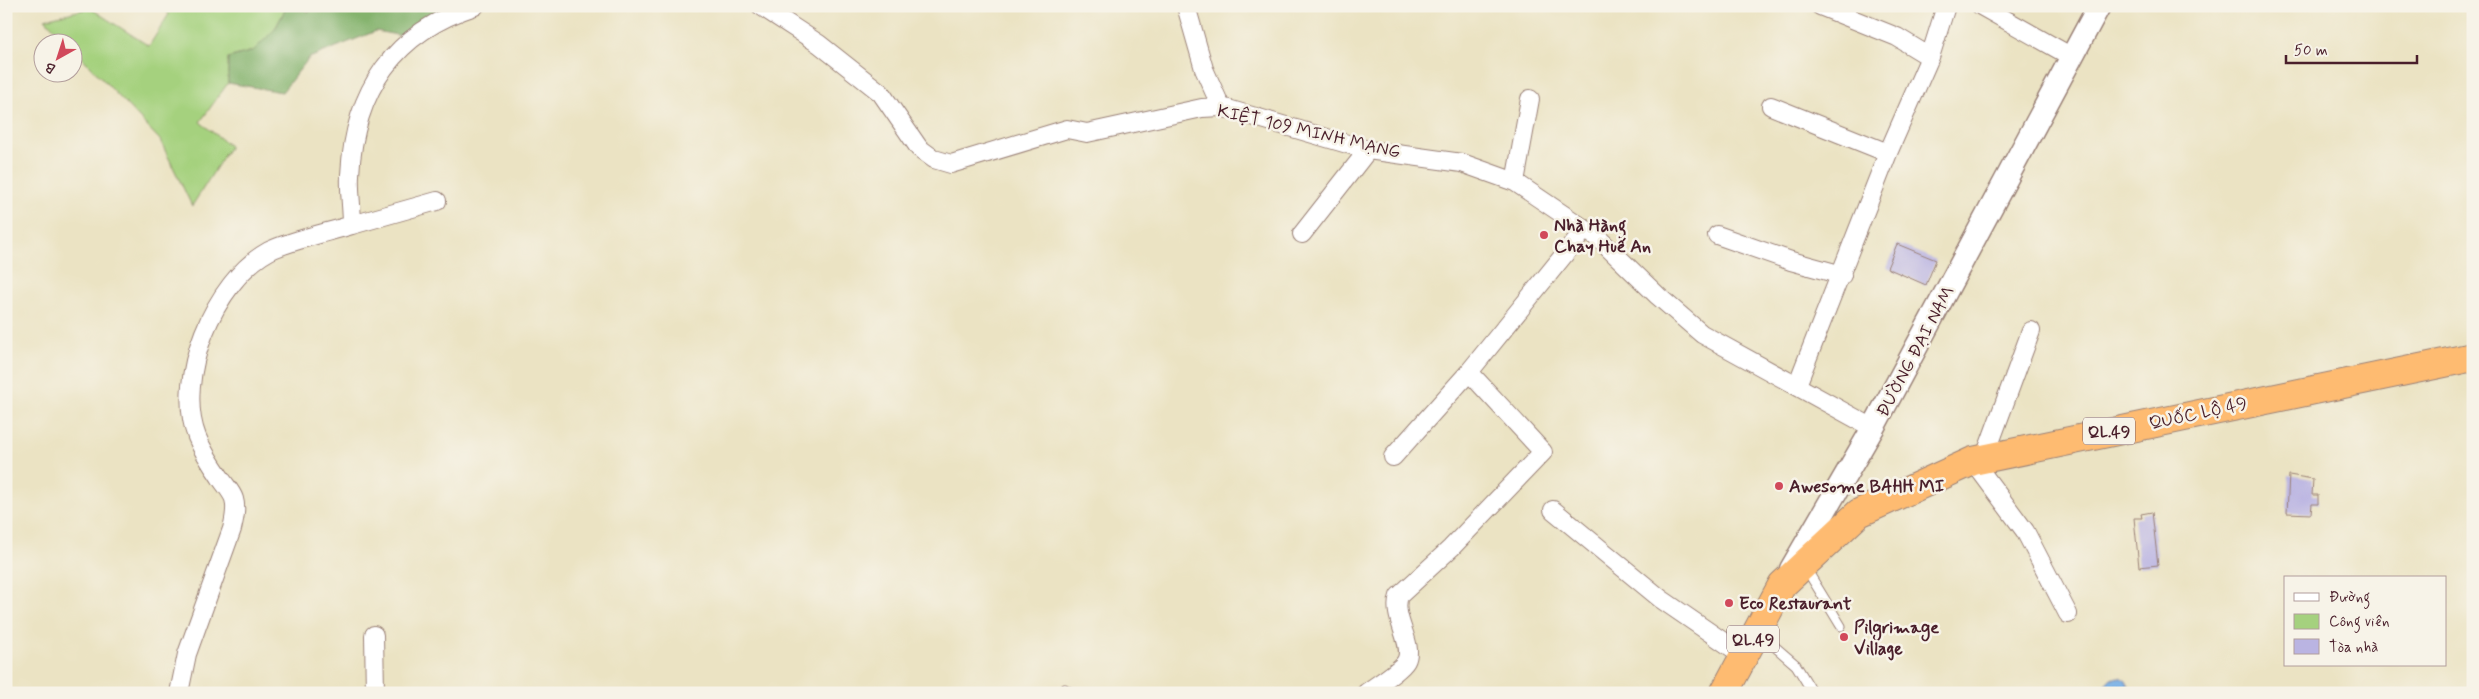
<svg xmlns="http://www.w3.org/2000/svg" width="2479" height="699" font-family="Mynerve,sans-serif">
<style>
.green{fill:#a5d17e;stroke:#787854}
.forest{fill:#84b36d;stroke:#67694c}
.water{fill:#76aee5;stroke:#606688}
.building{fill:#bab4e2}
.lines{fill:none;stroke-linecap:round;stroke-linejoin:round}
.service-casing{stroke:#9a8177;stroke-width:11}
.minor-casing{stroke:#9a8177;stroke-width:20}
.tertiary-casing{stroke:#9a8177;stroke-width:25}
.trunk-casing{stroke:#9a8177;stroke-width:30}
.service{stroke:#fff;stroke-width:9}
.minor{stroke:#fff;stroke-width:18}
.tertiary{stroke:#fff;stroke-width:22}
.trunk{stroke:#febb71;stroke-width:28}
.poi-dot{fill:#d1495b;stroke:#f7f3e8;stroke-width:2}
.labels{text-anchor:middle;stroke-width:5;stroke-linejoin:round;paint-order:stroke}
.shield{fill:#f7f3e8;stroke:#7e5f64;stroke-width:1}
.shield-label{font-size:16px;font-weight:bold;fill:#4a1f2b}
.street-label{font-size:18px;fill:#4a1f2b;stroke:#f7f3e8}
.poi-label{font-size:18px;font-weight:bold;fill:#4a1f2b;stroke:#f7f3e8;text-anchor:start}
</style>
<rect width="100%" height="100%" fill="#f7f3e8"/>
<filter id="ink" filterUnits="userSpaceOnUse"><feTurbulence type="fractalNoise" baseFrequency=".02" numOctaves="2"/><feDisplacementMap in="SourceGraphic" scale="10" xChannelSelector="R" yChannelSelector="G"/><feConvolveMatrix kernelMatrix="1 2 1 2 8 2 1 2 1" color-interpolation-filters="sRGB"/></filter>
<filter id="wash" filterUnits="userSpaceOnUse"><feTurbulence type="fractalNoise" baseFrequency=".0096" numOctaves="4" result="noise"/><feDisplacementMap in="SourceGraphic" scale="20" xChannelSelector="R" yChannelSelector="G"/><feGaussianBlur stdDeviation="1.12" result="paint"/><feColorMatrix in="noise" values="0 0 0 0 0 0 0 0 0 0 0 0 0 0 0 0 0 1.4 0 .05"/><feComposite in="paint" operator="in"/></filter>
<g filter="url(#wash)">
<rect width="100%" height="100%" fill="#ebe3c3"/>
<path class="green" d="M161 6H287L275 29 253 51 228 58V83L200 122 230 146 192 206 160 140 73 48 72 42H67L45 19 90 8 149 46 169 14Z"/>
<path class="forest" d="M287 6H300L309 12 312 6H450L436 26 413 38 376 31 309 58 282 92 228 83V58L253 51 275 29Z"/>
<path class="water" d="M2120 677 2126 681 2130 689 2129 693H2097L2111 678Z"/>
<g id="blocks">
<path class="building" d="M1897 244 1936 260 1926 285 1887 268Z
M2289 475 2313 479 2312 495H2318V504H2312L2311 514 2287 513Z
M2152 512 2158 565 2139 567 2134 518H2142L2141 514Z"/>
</g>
</g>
<g filter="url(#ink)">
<use href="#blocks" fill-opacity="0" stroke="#9a8177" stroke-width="1"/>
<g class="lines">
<g class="service-casing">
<path id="service" d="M1805 567 1841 626
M1759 633 1796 665 1813 693
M1065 689 1071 693"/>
</g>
<g class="minor-casing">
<path id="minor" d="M761 6 819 44 881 93 919 148 934 159 951 164 1067 129 1087 133 1202 108 1221 107 1368 150 1462 163 1515 182 1598 238 1658 296 1702 334 1873 428
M1186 6 1204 69 1221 107
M1820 6 1897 37 1930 57
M1981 6 2072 57
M1771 106 1888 153
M1515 182 1530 99
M352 225 437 201
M1302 234 1368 150
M1717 235 1791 261 1842 275
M1797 385 1888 153 1930 57 1946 6
M1393 457 1469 372 1585 229
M1984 459 2031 331
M1973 461 2025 531 2068 614
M1553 510 1661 599 1744 656
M374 635 375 693
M179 693 187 654 232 529C234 520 237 509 234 499 232 492 224 484 220 477 211 464 203 452 197 437 174 379 214 281 269 251 288 241 329 232 352 225 352 208 349 191 350 175 354 91 394 32 475 6
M1366 693C1375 686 1401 670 1406 661 1415 644 1391 617 1399 596L1451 548 1543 452 1469 372"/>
</g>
<g class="tertiary-casing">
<path id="tertiary" d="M1791 569 1873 428 2099 6"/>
</g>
<g class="trunk-casing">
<path id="trunk" d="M1724 693 1782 585 1859 513 1973 461 2473 357"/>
</g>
<use href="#service" class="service"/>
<use href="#minor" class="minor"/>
<use href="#tertiary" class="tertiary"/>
<use href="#trunk" class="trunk"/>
</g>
</g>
<g class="poi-dot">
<circle cx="1544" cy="235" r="5"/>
<circle cx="1779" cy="486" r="5"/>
<circle cx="1729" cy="603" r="5"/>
<circle cx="1844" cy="637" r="5"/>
</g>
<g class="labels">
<g class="shield">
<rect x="2083" y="417.5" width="52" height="27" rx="4"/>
<rect x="1727" y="625.5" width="52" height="27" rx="4"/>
</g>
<g class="shield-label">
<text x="2109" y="437">QL.49</text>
<text x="1753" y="645">QL.49</text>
</g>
<g class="street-label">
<text transform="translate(1309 131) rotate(13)" y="6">KIỆT 109 MINH MẠNG</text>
<text transform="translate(1915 351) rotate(-62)" y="6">ĐƯỜNG ĐẠI NAM</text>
<text transform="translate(2198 413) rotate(-12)" y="6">QUỐC LỘ 49</text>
</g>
<g class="poi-label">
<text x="1554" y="231">Nhà Hàng<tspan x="1554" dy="21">Chay Huế An</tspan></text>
<text x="1789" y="492">Awesome BAHH MI</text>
<text x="1739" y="609">Eco Restaurant</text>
<text x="1854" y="633">Pilgrimage<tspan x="1854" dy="21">Village</tspan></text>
</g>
</g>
<rect width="2479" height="699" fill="none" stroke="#f7f3e8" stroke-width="25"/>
<rect x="2284" y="576" width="162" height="90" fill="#f7f3e8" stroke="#b29e9c"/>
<rect x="2294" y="593" width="25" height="8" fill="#ffffff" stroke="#b29e9c"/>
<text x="2329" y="602" font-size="15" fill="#4a1f2b">Đường</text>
<rect x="2294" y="614" width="25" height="15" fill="#a5d17e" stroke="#b29e9c"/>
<text x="2329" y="626" font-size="15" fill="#4a1f2b">Công viên</text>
<rect x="2294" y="639" width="25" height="15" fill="#bab4e2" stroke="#b29e9c"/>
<text x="2329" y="652" font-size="15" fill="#4a1f2b">Tòa nhà</text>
<g transform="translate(58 58) rotate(219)"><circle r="24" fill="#f7f3e8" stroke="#b29e9c"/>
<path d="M0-4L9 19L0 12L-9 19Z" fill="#d1495b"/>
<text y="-8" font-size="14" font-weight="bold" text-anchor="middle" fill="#4a1f2b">B</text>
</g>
<path d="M2286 55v8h131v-8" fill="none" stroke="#4a1f2b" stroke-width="2.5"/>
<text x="2294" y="55" font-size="15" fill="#4a1f2b" stroke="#f7f3e8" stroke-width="4" paint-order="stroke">50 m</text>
</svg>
